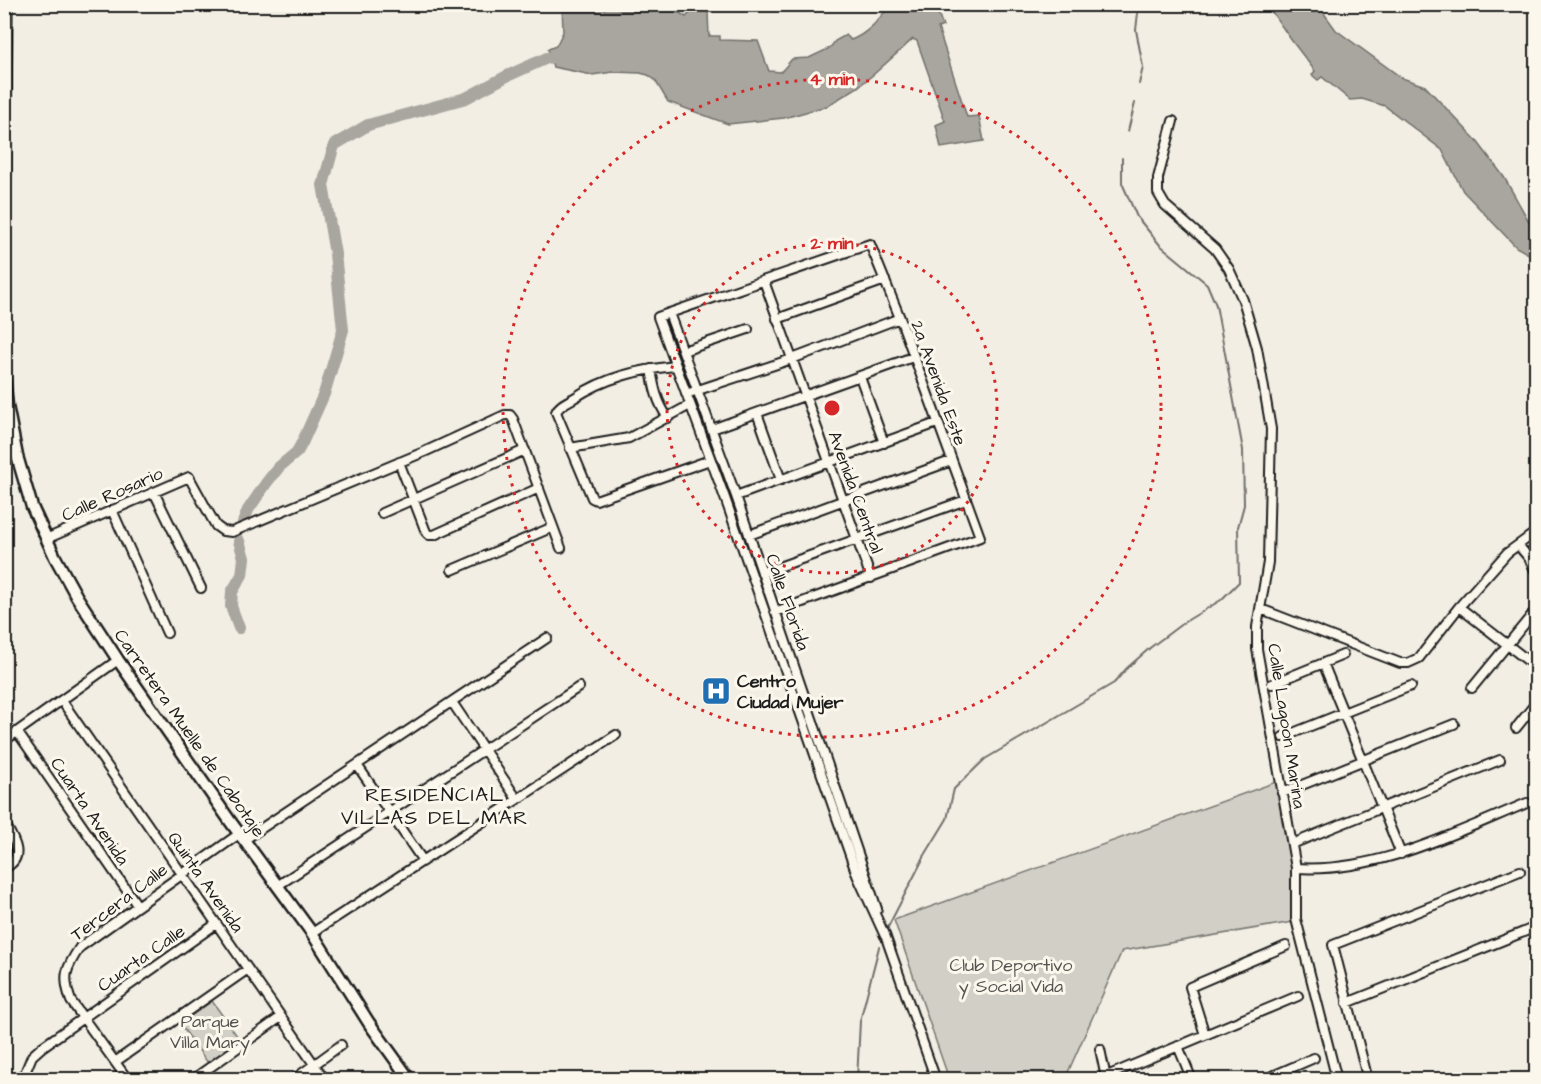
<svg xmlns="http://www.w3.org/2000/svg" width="1541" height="1084" font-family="'Architects Daughter',sans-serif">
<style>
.green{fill:#d2cfc6;stroke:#777671;stroke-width:1.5}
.water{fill:#a9a6a0;stroke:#716f6b;stroke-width:1.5}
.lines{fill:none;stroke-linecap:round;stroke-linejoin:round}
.stream{stroke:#716f6b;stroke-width:2}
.river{stroke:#a9a6a0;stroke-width:12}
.street-casing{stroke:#1c1c1c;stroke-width:12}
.secondary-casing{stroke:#1c1c1c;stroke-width:15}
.street{stroke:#fbf7ec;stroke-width:8}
.secondary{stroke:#fbf7ec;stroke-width:10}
.ring{fill:none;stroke:#d62828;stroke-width:3;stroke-dasharray:3 6}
.labels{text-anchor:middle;stroke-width:6;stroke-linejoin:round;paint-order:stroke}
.street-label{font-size:18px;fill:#1c1c1c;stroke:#fbf7ec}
.poi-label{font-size:18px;font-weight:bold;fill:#1c1c1c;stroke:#fbf7ec;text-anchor:start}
.park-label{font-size:18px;fill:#53524f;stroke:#fbf7ec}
.neighbourhood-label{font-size:20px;letter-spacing:1.5px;fill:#1c1c1c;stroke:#fbf7ec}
.centre{fill:#d62828;stroke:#fbf7ec;stroke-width:3}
.ring-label{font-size:18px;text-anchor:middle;font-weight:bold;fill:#d62828;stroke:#fbf7ec;stroke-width:6;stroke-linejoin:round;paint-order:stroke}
</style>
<rect width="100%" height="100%" fill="#f2eee4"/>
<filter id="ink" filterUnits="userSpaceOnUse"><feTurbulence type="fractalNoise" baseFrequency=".0167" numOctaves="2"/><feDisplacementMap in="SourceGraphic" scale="12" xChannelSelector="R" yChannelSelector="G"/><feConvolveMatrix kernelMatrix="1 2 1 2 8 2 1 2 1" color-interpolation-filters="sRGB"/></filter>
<g filter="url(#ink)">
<path class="green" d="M1276 782 1293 874V922L1122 951 1065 1079H949L894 920Z
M212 1001 240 1040 208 1063 180 1024Z"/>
<path class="water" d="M562 5H603V9L606 10H675L686 17 695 8 703 7 708 12 709 36H720V40L758 41 769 71 781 72 792 59 809 58 830 48 835 41 846 35 851 40C869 33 879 19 890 5H945L938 13 943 26 938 28 967 117 979 116 984 141 941 148 936 125 945 121 917 41 913 39 874 74 858 87 827 106 784 118 728 124 668 102 655 80 648 75 640 73 613 72 592 75 553 67 548 49 556 46 563 32Z
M1267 5H1318L1336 30 1402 78 1425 86 1477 141 1504 177 1536 234V258L1516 247 1463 191 1442 150 1385 106 1362 99 1350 100 1322 77 1318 80 1312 75 1315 71 1292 41Z"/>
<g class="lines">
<path class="stream" d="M1139 84 1143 67 1136 30 1139 4
M1128 131 1135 103
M888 927 925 855 947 819 954 789 985 759 1114 683 1127 668 1151 647 1183 623 1221 600 1239 582 1238 527 1244 505 1243 450 1216 305 1207 284 1160 245 1137 217 1122 183V158
M857 1080 860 1021 879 947"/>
<path class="river" d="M243 523 248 510 267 482 279 467 297 452 302 443 324 394 343 330 335 254 323 185 334 145 368 125 466 98 507 76 547 58 565 55
M239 541 244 558 242 575 232 592 231 606 239 628"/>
<g class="street-casing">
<path id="street" d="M1173 121 1158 178V193L1165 205 1215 249 1229 269 1243 300 1257 348 1271 429 1268 562 1257 627V649L1296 868V919L1337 1080
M764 281 871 578
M669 313 736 496 877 909
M777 319 885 280
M683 351 748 329
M675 366C638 370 606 377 574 398 567 402 559 405 556 412L592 498 596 500 710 460
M651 369C654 388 657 402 668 418
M860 377 884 443
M686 394 792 359 900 318
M757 413 781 480
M712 429 913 357
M570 448 629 438 690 405
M399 462 426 532 429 535H434L539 488
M154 492 201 588
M736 496 937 423
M112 510 167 633
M382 513 525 450
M749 535 951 461
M46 539 189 477 216 526 223 531 232 532 424 452 505 415H510L513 419 561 548
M1518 545 1529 558 1536 572
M452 570 553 527
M762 573 966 500
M1459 607 1536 667
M1260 611H1266L1400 663H1408L1419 658 1459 607 1507 553 1536 532
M775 612 980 537 900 318 870 244 658 317 725 498 857 875 885 936
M1323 663 1401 854
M1272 684 1343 655
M1472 688 1536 610
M62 701 325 1080
M452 702 517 799
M1516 728 1536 703
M18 733 137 905
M1283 737 1411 686
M4 741 118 660
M357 765 423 861
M1282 793 1454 724
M4 822C13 838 27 858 4 868
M244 840 547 638
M1297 842 1500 760
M1296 868C1378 873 1454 833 1527 803
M277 886 579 687
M884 932 936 1080
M312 933 616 735
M1347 1003 1536 927
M1205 1035 1190 987 1286 946
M1178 1046 1192 1080
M1100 1049 1106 1078
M115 1062 248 969
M1107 1076 1298 996
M16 1080 25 1073 32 1056 42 1047 216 924
M128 1080 71 1001C62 976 66 968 80 947L239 834
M192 1080 281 1017
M293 1080 341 1045
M1263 1080 1314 1058
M1368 1080 1333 945 1520 871"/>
</g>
<g class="secondary-casing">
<path id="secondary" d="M4 244 6 4
M4 377 7 406 17 456 32 507 55 557 77 597 118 660 230 821 312 933 369 1023 410 1080"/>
</g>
<use href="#street" class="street"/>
<use href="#secondary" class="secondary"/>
</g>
</g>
<g class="ring">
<circle cx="832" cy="408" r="165"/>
<circle cx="832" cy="408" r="329"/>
</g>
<defs>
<g id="hospital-square" transform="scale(1.5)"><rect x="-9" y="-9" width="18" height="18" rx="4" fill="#1f6fb2" stroke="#fbf7ec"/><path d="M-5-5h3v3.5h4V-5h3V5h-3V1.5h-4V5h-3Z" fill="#fff"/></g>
</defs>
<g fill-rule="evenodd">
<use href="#hospital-square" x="716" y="691"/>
</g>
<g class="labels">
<g class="street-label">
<text transform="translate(939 383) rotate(70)" y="6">2a Avenida Este</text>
<text transform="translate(856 492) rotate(70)" y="6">Avenida Central</text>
<text transform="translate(112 494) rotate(-24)" y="6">Calle Rosario</text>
<text transform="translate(788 602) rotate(71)" y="6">Calle Florida</text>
<text transform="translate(1287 726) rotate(81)" y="6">Calle Lagoon Marina</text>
<text transform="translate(190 733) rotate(55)" y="6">Carretera Muelle de Cabotaje</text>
<text transform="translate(90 811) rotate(56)" y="6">Cuarta Avenida</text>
<text transform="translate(206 882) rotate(55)" y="6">Quinta Avenida</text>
<text transform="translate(119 902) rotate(-37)" y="6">Tercera Calle</text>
<text transform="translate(141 958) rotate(-35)" y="6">Cuarta Calle</text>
</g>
<g class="poi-label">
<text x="737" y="687">Centro<tspan x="737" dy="21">Ciudad Mujer</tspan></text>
</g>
<g class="park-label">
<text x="1011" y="971">Club Deportivo<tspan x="1011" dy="21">y Social Vida</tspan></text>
<text x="210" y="1027">Parque<tspan x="210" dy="21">Villa Mary</tspan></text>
</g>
<g class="neighbourhood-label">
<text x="435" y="801">RESIDENCIAL<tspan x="435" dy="23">VILLAS DEL MAR</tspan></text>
</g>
</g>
<circle cx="832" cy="408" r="9" class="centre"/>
<g class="ring-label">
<text x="832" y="85">4 min</text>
<text x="832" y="249">2 min</text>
</g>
<rect width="1541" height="1084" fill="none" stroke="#fbf7ec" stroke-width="24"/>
<rect x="12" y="12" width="1517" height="1060" fill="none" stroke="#1c1c1c" stroke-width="2" filter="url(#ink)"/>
</svg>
